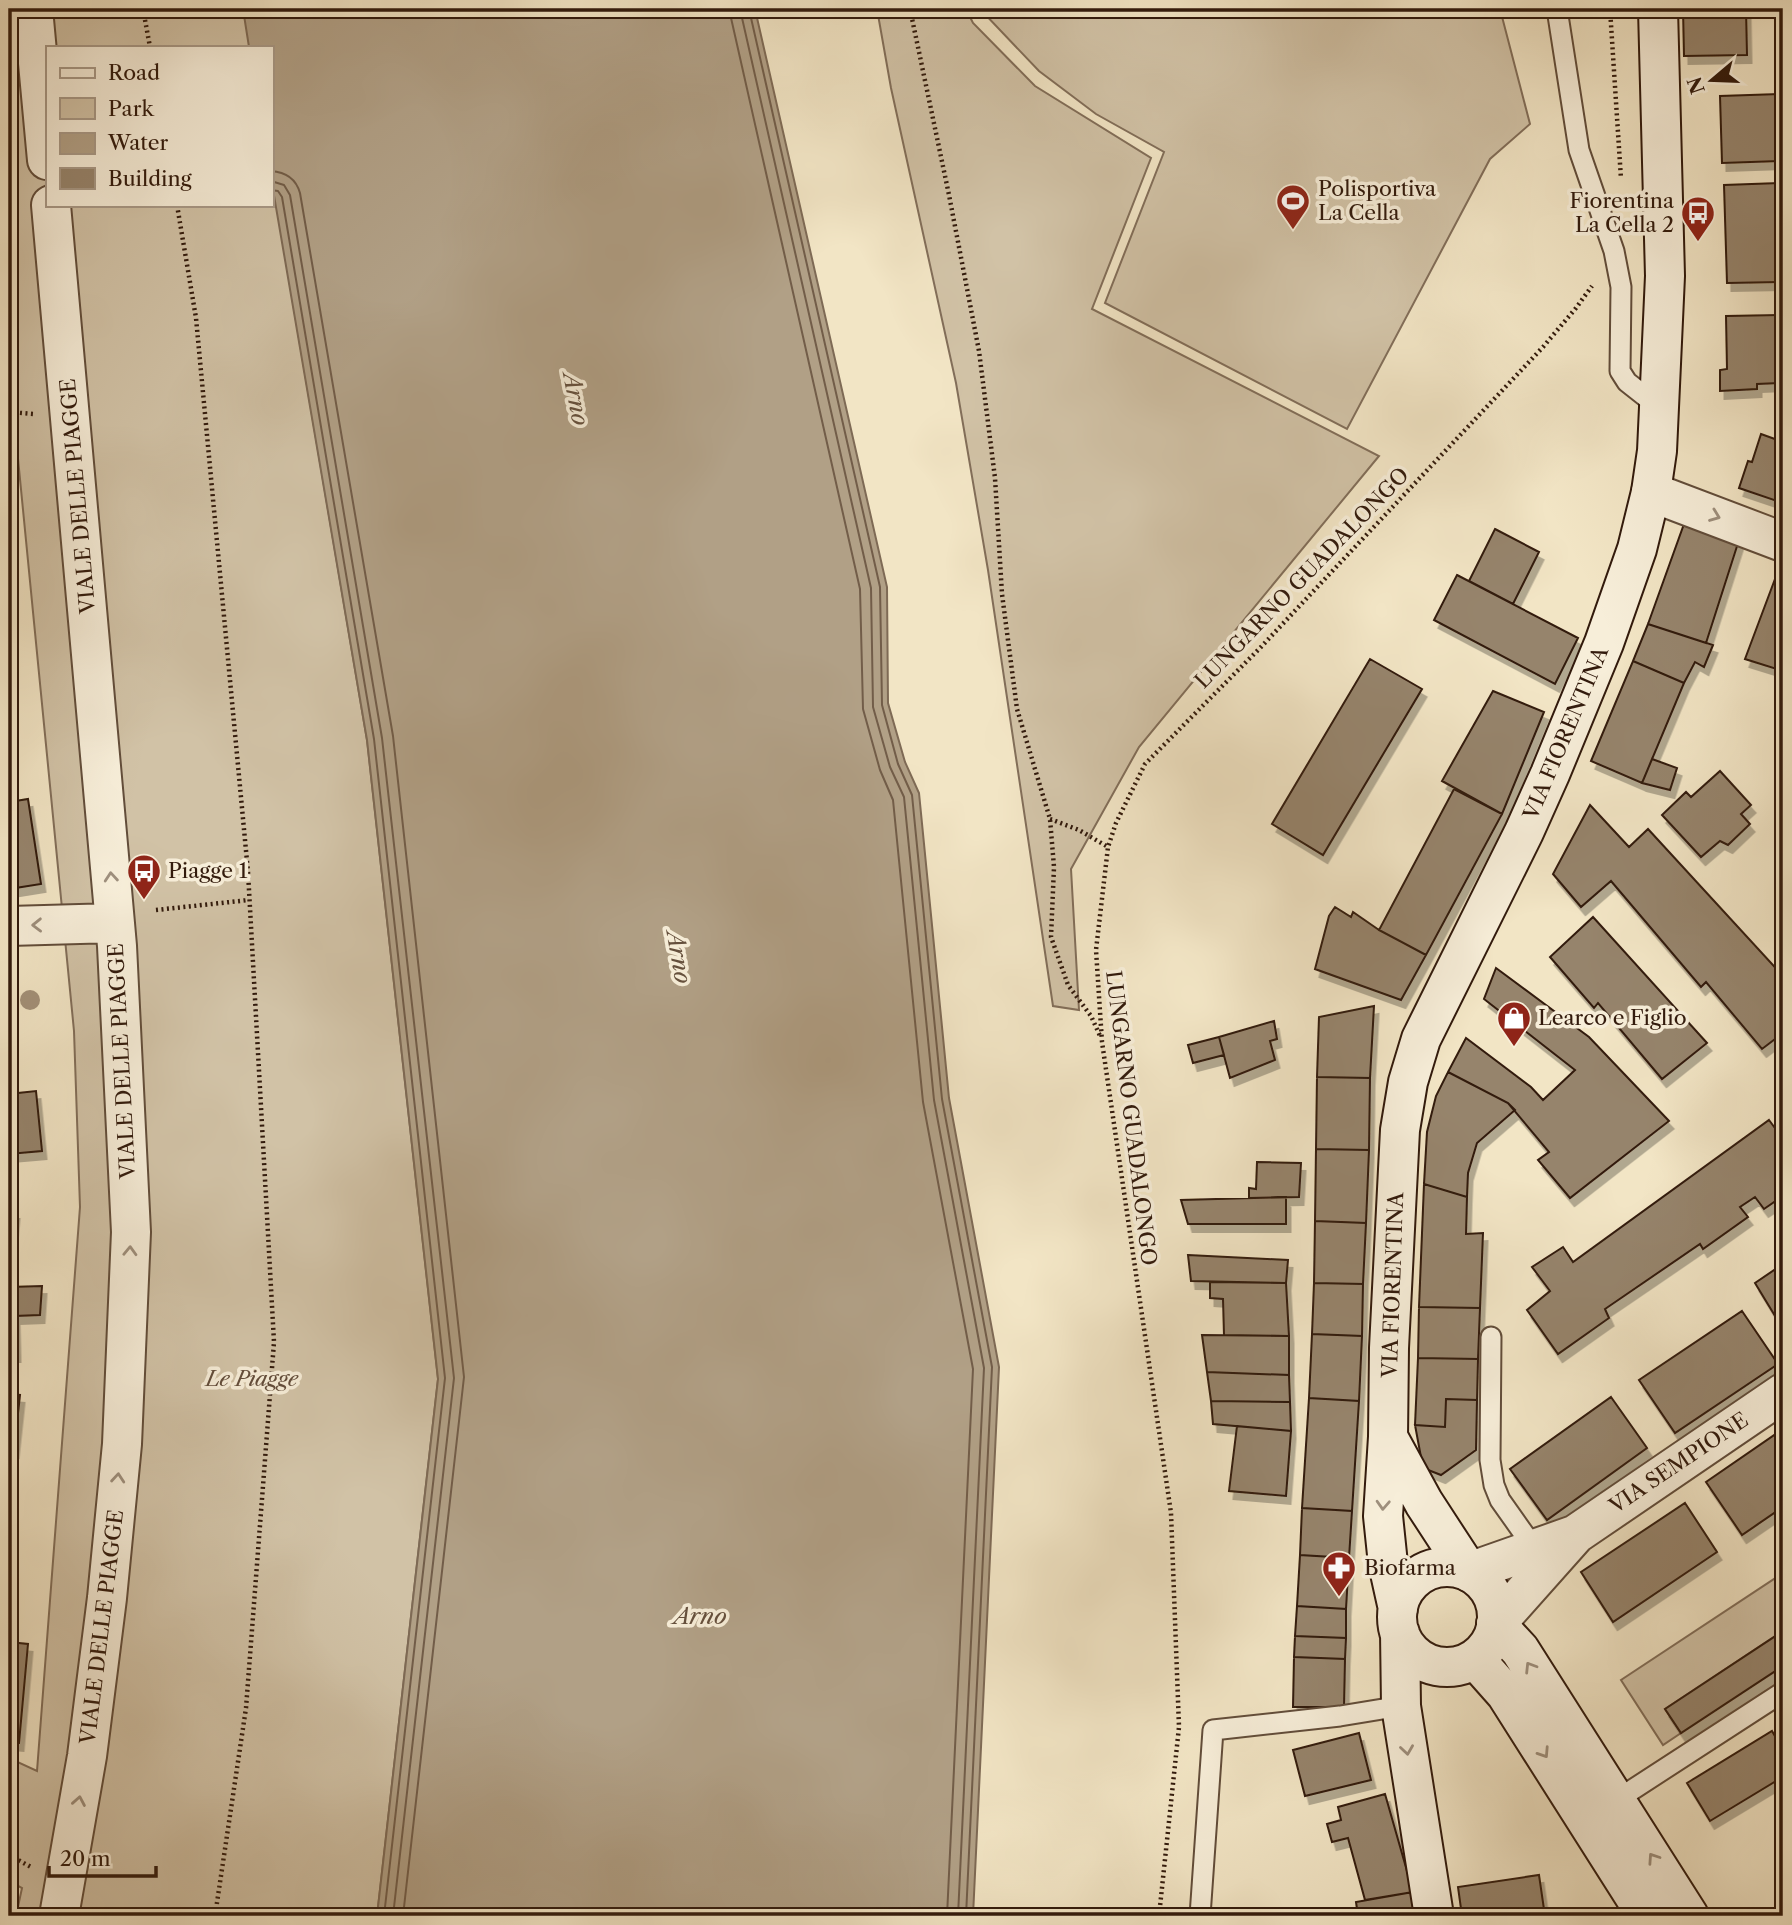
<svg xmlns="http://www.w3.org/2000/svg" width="1792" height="1925" font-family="'Libre Caslon Text',serif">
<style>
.green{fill:#d1c2a6;stroke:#826e59;stroke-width:2}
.water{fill:#b1a086;stroke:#7e6a55;stroke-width:2}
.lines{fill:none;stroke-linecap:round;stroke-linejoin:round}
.shore{stroke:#725d49;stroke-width:2}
.building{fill:#96846c;stroke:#321a0c;stroke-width:2;filter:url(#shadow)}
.service-casing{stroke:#624d3a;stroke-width:23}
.minor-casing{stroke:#624d3a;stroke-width:42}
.secondary-casing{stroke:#321a0c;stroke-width:42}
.path{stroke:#321a0c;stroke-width:4.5;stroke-dasharray:2 3.5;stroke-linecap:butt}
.service{stroke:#f7eed9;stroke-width:19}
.minor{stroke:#f7eed9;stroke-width:38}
.secondary{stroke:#f7eed9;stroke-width:38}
.tree{fill:#a39179}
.oneway{stroke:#9e8f7d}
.labels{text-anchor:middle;stroke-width:7;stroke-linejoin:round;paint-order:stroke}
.poi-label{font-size:21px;fill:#321a0c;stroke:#f7eed9;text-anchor:start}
.street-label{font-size:21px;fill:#321a0c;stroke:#f7eed9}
.park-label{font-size:21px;font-style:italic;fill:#624c3a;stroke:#f7eed9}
.water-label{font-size:23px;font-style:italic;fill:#65503d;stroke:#f7eed9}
</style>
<defs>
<filter id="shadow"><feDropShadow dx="4.5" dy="8" stdDeviation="0" flood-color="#0004"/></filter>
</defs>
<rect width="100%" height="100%" fill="#f2e5c5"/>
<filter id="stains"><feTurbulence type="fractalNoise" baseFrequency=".00286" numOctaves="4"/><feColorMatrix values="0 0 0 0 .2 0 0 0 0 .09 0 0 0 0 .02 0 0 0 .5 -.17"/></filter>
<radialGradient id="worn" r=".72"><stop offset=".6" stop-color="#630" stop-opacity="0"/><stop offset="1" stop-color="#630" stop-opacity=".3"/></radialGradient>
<path class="green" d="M9 9H244L250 47H47V205H271V173L367 740 438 1379 377 1916H16L22 1888 9 1881V1758L37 1771 80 1207 74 1031 15 428 9 427Z
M877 9H966L973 23 1035 86 1151 158 1092 309 1379 456 1139 747 1071 869 1079 1010 1053 1006 988 570 956 383 891 88Z
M980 9H1500L1530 124 1490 159 1347 429 1105 303 1164 152 1096 114 1039 71Z
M1783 1573V1631L1665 1709 1681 1733 1663 1745 1621 1680Z"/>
<path class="water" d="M243 9H755L887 587 888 703 905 762 919 793 949 1098 999 1367 973 1916H377L438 1379 367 740 271 178V47H249Z"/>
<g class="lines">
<path class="shore" d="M729 9 860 589 863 709 880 770 893 800 923 1102 973 1369 947 1916
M740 9 871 588 873 707 890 767 904 797 934 1100 984 1368 958 1916
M749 9 880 587 882 705 898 764 912 795 942 1099 992 1367 966 1916
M271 171C286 172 296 179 300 193L393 736 464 1377 403 1916
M271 181 284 185 290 195 382 738 454 1378 393 1916
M271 190 278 191 282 197 374 739 445 1378 384 1916"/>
</g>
<path class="building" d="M1683 9H1746L1747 55 1684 56Z
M1782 94 1783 161 1722 163 1720 96Z
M1782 183 1783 282 1727 283 1724 185Z
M1783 315V383L1757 384V389L1720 391V370L1727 369 1726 316Z
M1761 434 1783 442V503L1739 488 1748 461 1752 462Z
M1684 524 1739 540 1706 643 1648 624Z
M1495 529 1539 552 1513 604 1469 581Z
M1457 575 1578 638 1555 684 1434 620Z
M1775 579 1783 582V671L1745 659Z
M1648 624 1713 645 1704 667 1695 662 1684 683 1633 661Z
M1370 659 1422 689 1323 855 1272 824Z
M1633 661 1684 683 1642 783 1591 761Z
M1493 691 1544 712 1502 814 1442 781Z
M1652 759 1677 768 1670 790 1642 783Z
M1720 771 1751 805 1741 814 1750 824 1728 845 1720 841 1701 857 1662 815 1686 792 1691 797Z
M1454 789 1502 814 1426 955 1379 930Z
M28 799 41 884 9 889V802Z
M1590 805 1629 847 1648 829 1783 976V1017L1776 1023 1783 1033 1762 1049 1706 982 1701 987 1611 881 1581 907 1553 874Z
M1335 907 1351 917 1353 912 1379 930 1426 955 1401 1000 1315 969 1329 916Z
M1593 917 1707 1043 1662 1079 1598 1003 1594 1008 1550 957Z
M1496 968 1589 1037 1669 1121 1570 1198 1538 1160 1549 1152 1508 1103 1448 1072 1466 1038 1531 1087 1543 1100 1575 1070 1484 999Z
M1374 1006 1370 1078 1317 1077 1319 1017Z
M1274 1021 1277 1039 1270 1041 1275 1060 1230 1078 1219 1037Z
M1219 1037 1224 1055 1193 1063 1188 1045Z
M1448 1072 1508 1103 1515 1110 1477 1143 1468 1173 1467 1197 1424 1184 1427 1132 1436 1096Z
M1317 1077 1370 1078 1369 1150 1316 1149Z
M36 1091 42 1151 9 1154V1094Z
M1769 1120 1783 1139V1196L1764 1209 1755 1197 1740 1207 1748 1217 1703 1249 1700 1244 1605 1309 1609 1318 1558 1354 1527 1310 1550 1291 1532 1267 1563 1247 1573 1262Z
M1316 1149 1369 1150 1366 1223 1315 1221Z
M1257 1162 1301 1163 1299 1197 1249 1198V1188L1256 1189Z
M1424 1184 1467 1197 1466 1234 1483 1233 1480 1308 1419 1307Z
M1286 1197V1224H1188L1181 1200Z
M9 1211H15L9 1267Z
M1315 1221 1366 1223 1363 1284 1314 1283Z
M1188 1255 1288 1260 1286 1283 1191 1281Z
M1783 1264V1329L1755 1283Z
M1210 1282 1286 1283 1289 1336 1224 1335 1223 1299 1210 1298Z
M1314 1283 1363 1284 1362 1336 1312 1334Z
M42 1286 40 1315 15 1316 16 1354H9V1287Z
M1419 1307 1480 1308 1478 1359 1418 1358Z
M1742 1311 1778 1364 1675 1433 1639 1380Z
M1312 1334 1362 1336 1359 1401 1309 1398Z
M1202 1335 1289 1336V1375L1207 1372Z
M1418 1358 1478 1359 1477 1400 1446 1399 1445 1427 1415 1425Z
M1207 1372 1289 1375 1290 1402 1211 1401Z
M9 1394 20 1395 14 1450 9 1449Z
M1611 1397 1647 1448 1547 1520 1510 1469Z
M1309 1398 1359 1401 1352 1511 1302 1508Z
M1446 1399 1477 1400 1476 1450 1441 1475 1423 1468 1415 1425 1445 1427Z
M1211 1401 1290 1402 1291 1431 1213 1424Z
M1237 1426 1291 1431 1286 1496 1229 1491Z
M1783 1429V1507L1742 1535 1706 1482Z
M1685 1503 1717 1552 1613 1622 1581 1572Z
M1302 1508 1352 1511 1349 1558 1300 1555Z
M1300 1555 1349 1558 1346 1609 1297 1606Z
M1297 1606 1346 1609V1638L1295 1636Z
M1783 1631V1666L1681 1733 1665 1709Z
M1295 1636 1346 1638 1345 1659 1294 1657Z
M9 1642 28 1644 19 1743 9 1742Z
M1294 1657 1345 1659 1344 1707H1293Z
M1772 1731 1783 1750V1769L1778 1773 1781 1778 1710 1821 1687 1783Z
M1359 1733 1371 1780 1305 1796 1293 1750Z
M1385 1794 1413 1892 1365 1900 1348 1838 1332 1842 1327 1824 1341 1820 1338 1807Z
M1539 1875 1545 1916H1462L1458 1887Z
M1413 1892 1416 1916H1358L1356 1902Z"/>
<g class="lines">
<g class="service-casing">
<path id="service" d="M1557 9 1579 150 1614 251 1621 287 1620 371 1627 382 1660 408
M1491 1337 1490 1460 1494 1485 1500 1500 1534 1548
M1615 1801 1783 1692
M1200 1916 1213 1730 1340 1716 1401 1706"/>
</g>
<g class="minor-casing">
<path id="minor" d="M33 9 47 160
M51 205 117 946 131 1232 122 1444 107 1598 87 1756 59 1916
M1651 492 1783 542
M9 926 115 923
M1469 1572 1574 1535
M1496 1624 1576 1534 1783 1393"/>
</g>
<g class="secondary-casing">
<path id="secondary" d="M1388 1437 1424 1503 1469 1572
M1397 1617a50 50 0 1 1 100 0a50 50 0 1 1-100 0Z
M1398 1609 1388 1564 1383 1516 1388 1437 1389 1348 1400 1130 1408 1082 1421 1039 1524 832 1550 774 1604 643 1637 549 1651 492 1657 451 1665 276 1658 9
M1496 1624 1520 1650 1689 1916
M1400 1633 1401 1706 1434 1916
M1475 1659 1506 1694 1647 1916"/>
</g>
<path class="path" d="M143 9 150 47
M910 9 949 195 979 351 995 478 1002 594 1017 709 1050 819 1054 867 1051 937 1068 985 1091 1016 1101 1038
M1610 9 1621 179
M177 205 196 318 248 872 274 1342 246 1708 215 1916
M9 412 34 414
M1050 819 1079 830 1108 847
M156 910 249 900
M9 1855 31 1867
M1159 1916 1179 1727 1171 1513 1102 1042 1096 950 1108 847 1116 823 1145 764 1260 648 1543 347 1576 308 1592 286"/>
<use href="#service" class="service"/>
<use href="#minor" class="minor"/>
<use href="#secondary" class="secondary"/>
</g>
<circle class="tree" cx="30" cy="1000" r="10"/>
<defs><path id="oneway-chevron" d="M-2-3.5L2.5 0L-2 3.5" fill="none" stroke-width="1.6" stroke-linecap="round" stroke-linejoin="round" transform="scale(1.75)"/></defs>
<g class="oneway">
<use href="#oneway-chevron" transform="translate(1715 516) rotate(21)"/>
<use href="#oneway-chevron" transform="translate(111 877) rotate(-95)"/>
<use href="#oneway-chevron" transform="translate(37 925) rotate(179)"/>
<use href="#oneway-chevron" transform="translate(130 1251) rotate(-88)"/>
<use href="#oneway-chevron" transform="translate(118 1478) rotate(-85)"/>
<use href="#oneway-chevron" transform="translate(1383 1505) rotate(93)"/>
<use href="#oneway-chevron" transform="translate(1530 1667) rotate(-122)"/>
<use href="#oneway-chevron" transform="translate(1407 1750) rotate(82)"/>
<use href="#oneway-chevron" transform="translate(1544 1753) rotate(57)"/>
<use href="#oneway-chevron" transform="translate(79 1801) rotate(-80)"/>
<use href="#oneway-chevron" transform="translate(1653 1858) rotate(-124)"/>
</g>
<defs>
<g id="stadium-pin" transform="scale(1.75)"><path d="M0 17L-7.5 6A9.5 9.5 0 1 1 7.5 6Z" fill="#8f2418" stroke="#f7eed9"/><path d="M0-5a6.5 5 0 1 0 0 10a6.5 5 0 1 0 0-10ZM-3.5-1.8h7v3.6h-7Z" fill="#fff"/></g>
<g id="bus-pin" transform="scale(1.75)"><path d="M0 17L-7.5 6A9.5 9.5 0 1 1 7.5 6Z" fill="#8f2418" stroke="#f7eed9"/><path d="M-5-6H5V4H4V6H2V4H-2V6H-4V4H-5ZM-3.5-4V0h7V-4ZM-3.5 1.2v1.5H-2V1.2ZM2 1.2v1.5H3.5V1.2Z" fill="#fff"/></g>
<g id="shop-pin" transform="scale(1.75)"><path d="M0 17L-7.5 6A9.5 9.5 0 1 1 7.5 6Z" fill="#8f2418" stroke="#f7eed9"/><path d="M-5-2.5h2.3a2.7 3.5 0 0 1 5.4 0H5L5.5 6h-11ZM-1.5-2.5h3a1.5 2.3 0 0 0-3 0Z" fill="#fff"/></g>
<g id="pharmacy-pin" transform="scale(1.75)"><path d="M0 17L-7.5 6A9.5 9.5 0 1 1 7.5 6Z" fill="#8f2418" stroke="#f7eed9"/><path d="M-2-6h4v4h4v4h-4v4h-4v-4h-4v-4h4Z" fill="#fff"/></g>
</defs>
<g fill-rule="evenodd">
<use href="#stadium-pin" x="1293" y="201"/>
<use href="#bus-pin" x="1698" y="213"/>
<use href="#bus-pin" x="144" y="871"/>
<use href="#shop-pin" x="1514" y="1018"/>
<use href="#pharmacy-pin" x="1339" y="1568"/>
</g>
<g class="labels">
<g class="poi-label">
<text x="1318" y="196">Polisportiva<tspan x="1318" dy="24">La Cella</tspan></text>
<text x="1674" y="208" text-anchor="end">Fiorentina<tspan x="1674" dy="24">La Cella 2</tspan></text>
<text x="168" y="878">Piagge 1</text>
<text x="1538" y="1025">Learco e Figlio</text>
<text x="1364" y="1575">Biofarma</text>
</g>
<g class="street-label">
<text transform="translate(78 496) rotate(-95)" y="7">VIALE DELLE PIAGGE</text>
<text transform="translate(1302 578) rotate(-46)" y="7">LUNGARNO GUADALONGO</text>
<text transform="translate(1566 733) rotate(-67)" y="7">VIA FIORENTINA</text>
<text transform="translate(122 1061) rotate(-93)" y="7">VIALE DELLE PIAGGE</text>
<text transform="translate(1131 1118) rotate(83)" y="7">LUNGARNO GUADALONGO</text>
<text transform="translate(1393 1285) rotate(-88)" y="7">VIA FIORENTINA</text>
<text transform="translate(1679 1463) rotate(-34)" y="7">VIA SEMPIONE</text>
<text transform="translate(102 1627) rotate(-83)" y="7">VIALE DELLE PIAGGE</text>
</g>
<g class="park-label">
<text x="252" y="1386">Le Piagge</text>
</g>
<g class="water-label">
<text transform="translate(576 399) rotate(79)" y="8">Arno</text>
<text transform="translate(679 957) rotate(80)" y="8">Arno</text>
<text x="700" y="1624">Arno</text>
</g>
</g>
<rect width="1792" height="1925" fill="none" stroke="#f2e5c5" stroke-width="35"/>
<rect x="10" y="10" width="1771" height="1904" fill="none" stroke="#321a0c" stroke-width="3.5"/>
<rect x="18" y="18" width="1757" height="1890" fill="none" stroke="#321a0c" stroke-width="2"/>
<rect x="46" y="46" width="228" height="161" fill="#f7eed9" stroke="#a89987" stroke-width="2"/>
<rect x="60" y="68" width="35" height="10" fill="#f7eed9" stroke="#a89987" stroke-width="2"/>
<text x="108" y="80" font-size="21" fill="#321a0c">Road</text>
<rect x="60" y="98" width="35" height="21" fill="#d1c2a6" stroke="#a89987" stroke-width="2"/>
<text x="108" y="116" font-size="21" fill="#321a0c">Park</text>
<rect x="60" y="133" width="35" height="21" fill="#b1a086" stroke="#a89987" stroke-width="2"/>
<text x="108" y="150" font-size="21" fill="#321a0c">Water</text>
<rect x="60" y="168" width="35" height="21" fill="#96846c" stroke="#a89987" stroke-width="2"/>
<text x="108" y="186" font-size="21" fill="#321a0c">Building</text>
<g transform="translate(1712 80) rotate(251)" stroke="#f7eed9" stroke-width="5" paint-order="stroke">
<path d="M0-5L12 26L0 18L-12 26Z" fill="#321a0c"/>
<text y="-10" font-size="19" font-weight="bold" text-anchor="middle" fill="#321a0c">N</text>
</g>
<path d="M49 1866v10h107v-10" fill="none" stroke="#321a0c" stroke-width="3.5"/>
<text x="60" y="1866" font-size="21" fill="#321a0c" stroke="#f7eed9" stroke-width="5" paint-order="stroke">20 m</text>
<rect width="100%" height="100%" filter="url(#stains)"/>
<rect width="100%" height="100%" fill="url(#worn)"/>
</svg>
